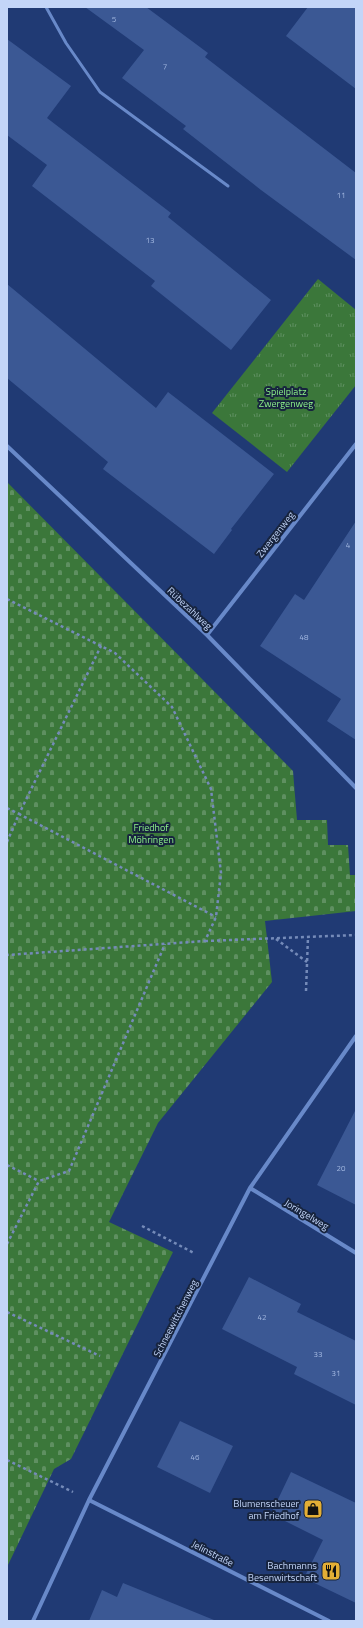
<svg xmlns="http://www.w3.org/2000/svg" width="363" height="1628" font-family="'Titillium Web',sans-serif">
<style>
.grass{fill:url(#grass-tufts)}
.cemetery{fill:url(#cemetery-stones)}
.building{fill:#3b5894}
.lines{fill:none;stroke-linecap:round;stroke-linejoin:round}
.path{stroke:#758bb9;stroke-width:2.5;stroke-dasharray:3 3;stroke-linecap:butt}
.service{stroke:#6889c9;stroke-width:3}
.minor{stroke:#6889c9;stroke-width:4}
.labels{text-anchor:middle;stroke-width:4;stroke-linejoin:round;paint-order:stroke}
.number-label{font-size:8px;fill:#a1b6df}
.park-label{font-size:10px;fill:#8df189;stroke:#17243e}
.street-label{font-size:10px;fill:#c3d5f8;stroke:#17243e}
.poi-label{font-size:10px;fill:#c3d5f8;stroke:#17243e;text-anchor:end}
</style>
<defs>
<pattern id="grass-tufts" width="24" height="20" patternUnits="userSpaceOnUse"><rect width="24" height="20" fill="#3b773a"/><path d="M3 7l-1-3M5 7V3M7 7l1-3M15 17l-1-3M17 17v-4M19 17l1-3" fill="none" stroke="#5f9061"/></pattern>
<pattern id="cemetery-stones" width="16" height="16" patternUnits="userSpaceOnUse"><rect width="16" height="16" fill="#3b773a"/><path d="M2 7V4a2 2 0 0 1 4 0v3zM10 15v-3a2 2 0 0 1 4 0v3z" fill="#5f9061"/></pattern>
</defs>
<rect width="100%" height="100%" fill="#203a74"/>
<path class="grass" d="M318 279 356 310V385L287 472 212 413Z"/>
<path class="cemetery" d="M7 482 293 771 297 820H327L328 845H348L350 875H356V911L265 921 272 982 158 1123 109 1222 173 1252 71 1459 54 1469 7 1567Z"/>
<path class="building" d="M85 7H146L208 53 205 57 356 173V260L261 190 183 129 186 126 122 78 144 50Z
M308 7H356V89L286 36Z
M7 39 71 86 47 118 171 213 168 217 271 300 231 350 151 286 155 281 32 186 47 165 7 135Z
M7 284 156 408 168 392 274 474 231 529 232 530 214 554 103 469 108 462 7 378Z
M356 521V740L327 721 341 699 260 646 295 594 304 600Z
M356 1109V1205L317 1185Z
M249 1277 301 1304 297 1312 356 1341V1405L294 1374 297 1367 222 1329Z
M180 1421 233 1446 210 1493 157 1467Z
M291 1472 356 1503V1603L304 1578 323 1540 271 1514Z
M123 1583 214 1620V1621H89L102 1590 117 1597Z"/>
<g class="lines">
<path class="path" d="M7 599 115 653 172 707 211 789 221 873 216 917 205 941 7 955
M7 808 19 814 101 646
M7 842 19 814 216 917
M276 939 307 962
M205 941 356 935
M306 991 308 937
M7 1165 39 1181
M142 1226 194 1253
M7 1244 39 1181 69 1171 165 944
M7 1312 100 1356
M7 1460 73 1492"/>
<path class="service" d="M46 7 66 43 100 92 228 186"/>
<path class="minor" d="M7 446 207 635 356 788
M207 635 356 444
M250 1188 356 1253
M89 1500 329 1621
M33 1621 89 1500 250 1188 356 1036"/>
</g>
<defs>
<g id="shop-square" transform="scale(1)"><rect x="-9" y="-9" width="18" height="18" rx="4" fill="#e3ae35" stroke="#17243e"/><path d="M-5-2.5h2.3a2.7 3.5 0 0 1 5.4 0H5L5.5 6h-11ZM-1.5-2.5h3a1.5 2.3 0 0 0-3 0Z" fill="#111"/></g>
<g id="restaurant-square" transform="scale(1)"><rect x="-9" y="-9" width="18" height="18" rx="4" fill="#e3ae35" stroke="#17243e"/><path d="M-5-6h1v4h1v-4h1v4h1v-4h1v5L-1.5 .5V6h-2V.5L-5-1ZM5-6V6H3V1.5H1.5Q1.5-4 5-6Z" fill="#111"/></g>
</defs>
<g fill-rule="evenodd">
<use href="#shop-square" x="313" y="1509"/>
<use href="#restaurant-square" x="331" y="1571"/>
</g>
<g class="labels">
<g class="number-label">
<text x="114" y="22">5</text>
<text x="165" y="69">7</text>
<text x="341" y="198">11</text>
<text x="150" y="243">13</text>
<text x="348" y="548">4</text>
<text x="304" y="640">48</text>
<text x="341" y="1171">20</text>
<text x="262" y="1320">42</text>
<text x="318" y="1357">33</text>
<text x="336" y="1376">31</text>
<text x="195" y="1460">46</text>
</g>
<g class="park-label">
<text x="286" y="395">Spielplatz<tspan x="286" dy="12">Zwergenweg</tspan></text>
<text x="151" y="831">Friedhof<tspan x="151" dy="12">Möhringen</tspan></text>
</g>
<g class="street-label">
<text transform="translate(275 534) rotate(-52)" y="4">Zwergenweg</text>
<text transform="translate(190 608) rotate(43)" y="4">Rübezahlweg</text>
<text transform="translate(307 1214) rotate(31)" y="4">Joringelweg</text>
<text transform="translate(175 1318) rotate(-63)" y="4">Schneewittchenweg</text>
<text transform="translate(213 1553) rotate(27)" y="4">Jelinstraße</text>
</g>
<g class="poi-label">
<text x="299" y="1507">Blumenscheuer<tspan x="299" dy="12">am Friedhof</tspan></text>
<text x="317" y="1569">Bachmanns<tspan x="317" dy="12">Besenwirtschaft</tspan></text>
</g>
</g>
<rect width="363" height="1628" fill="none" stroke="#c3d5f8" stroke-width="16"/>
</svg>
